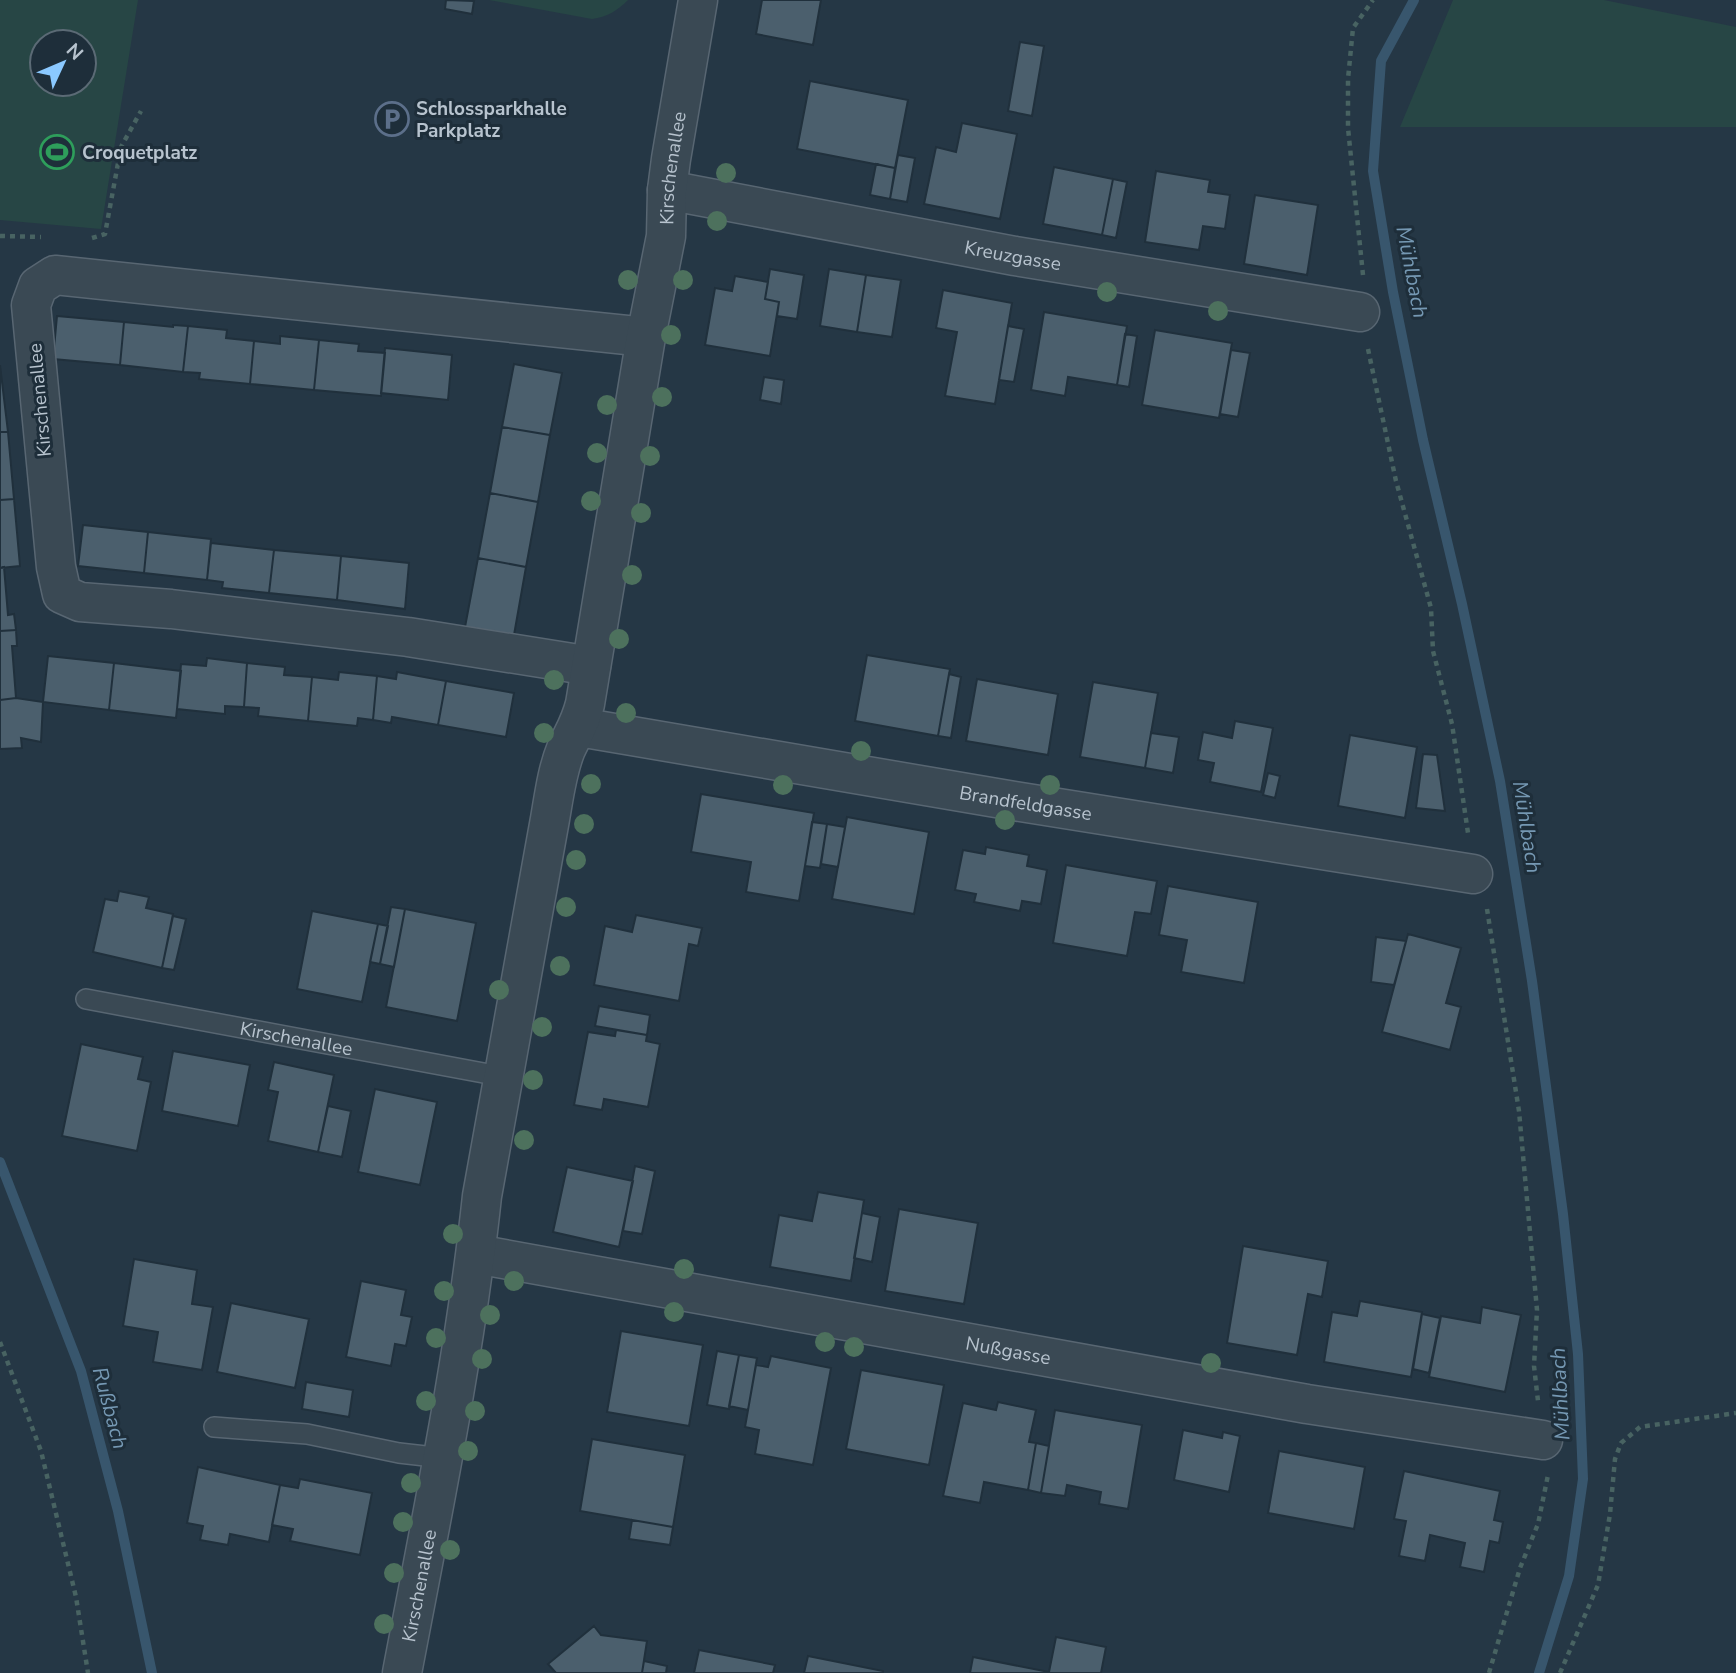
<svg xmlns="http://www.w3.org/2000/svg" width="1736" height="1673" font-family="'Nunito Sans',sans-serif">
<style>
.green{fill:#274645;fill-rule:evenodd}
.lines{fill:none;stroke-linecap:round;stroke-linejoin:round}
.stream{stroke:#38566d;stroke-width:10}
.building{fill:#4b5f6d;stroke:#20303c;stroke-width:2}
.service-casing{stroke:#586672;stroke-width:22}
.minor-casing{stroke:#586672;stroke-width:41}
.path{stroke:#486362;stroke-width:4.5;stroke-dasharray:5 5;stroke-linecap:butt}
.service{stroke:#3a4954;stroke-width:19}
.minor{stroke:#3a4954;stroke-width:38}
.tree{fill:#4d715d}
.labels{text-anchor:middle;stroke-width:6;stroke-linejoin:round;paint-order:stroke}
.poi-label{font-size:19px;font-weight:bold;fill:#b7c3ce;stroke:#1e2e3a;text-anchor:start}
.street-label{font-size:19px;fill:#b7c3ce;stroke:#1e2e3a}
.water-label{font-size:21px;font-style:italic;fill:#7598b3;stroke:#1e2e3a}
</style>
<rect width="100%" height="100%" fill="#253745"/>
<path class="green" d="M0 0H138L101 229 0 220ZM42 42H84V84H42Z
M489 0H628C617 11 607 17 592 19Z
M1453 0H1604L1736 27V127H1400Z"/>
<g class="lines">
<path class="stream" d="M1414 0 1381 61 1373 171 1393 292 1423 440 1462 604 1500 781 1532 981 1563 1214 1578 1354 1583 1479 1569 1576 1539 1673
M0 1162 81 1371 118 1511 152 1673"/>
</g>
<path class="building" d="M446 0 474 1 472 14 445 9Z
M762 0H821L813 45 756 34Z
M1020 42 1044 46 1032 116 1008 111Z
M810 81 908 100 895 168 797 149Z
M962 123 1017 134 1000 219 924 204 936 147 956 152Z
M898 155 915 158 907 202 890 199Z
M876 164 895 168 890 199 870 195Z
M1054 167 1113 179 1102 235 1043 224Z
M1156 171 1210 180 1208 192 1230 195 1225 229 1203 226 1199 250 1145 242Z
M1113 179 1127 182 1116 238 1102 235Z
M1255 195 1318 205 1307 275 1244 264Z
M770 269 804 275 797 319 777 316 779 302 765 299Z
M829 269 866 275 857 332 820 326Z
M866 275 901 280 892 337 857 332Z
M735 276 768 282 765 299 779 302 770 356 705 345 715 288 732 291Z
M943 290 1012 303 995 404 945 396 957 332 936 328Z
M1044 312 1127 326 1117 385 1068 377 1065 396 1031 390Z
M57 316 124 322 120 365 53 359Z
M124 322 173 327V325L188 326 183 372 120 365Z
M188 326 227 330 226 338 254 341 250 384 199 379 200 373 183 372Z
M1008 326 1024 329 1014 382 999 380Z
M1155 330 1232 343 1219 418 1142 405Z
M1125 334 1137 336 1129 387 1117 385Z
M280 336 319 340 314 390 250 384 254 341 280 344Z
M319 340 359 344 358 351 385 353 381 396 314 390Z
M385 348 452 355 448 400 381 393Z
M1231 350 1250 353 1238 417 1220 414Z
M514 364 562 373 550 435 502 427Z
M0 365 8 432H0Z
M764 377 784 380 781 404 760 400Z
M502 427 550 435 538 502 490 493Z
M0 432H8L14 499 0 500Z
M490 493 538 502 526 567 478 558Z
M14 499 20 566 0 568V500Z
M83 525 148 532 144 573 78 566Z
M148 532 211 539 207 580 144 573Z
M211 543 274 550 269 593 222 588 223 582 207 580Z
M274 550 341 556 337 600 269 593Z
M341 556 409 563 405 609 337 600Z
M478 558 526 567 514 635 465 627Z
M4 567 8 615 14 614 16 630 0 631V568Z
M16 630 17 646H12L16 698 0 700V631Z
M867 655 950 669 938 736 855 721Z
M48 656 114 663 109 710 43 702Z
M207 658 247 663 244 707 225 706V714L177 709 181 664 206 666Z
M114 663 181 671 176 718 109 710Z
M247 663 285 667 284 675 312 677 308 721 258 716 259 708 244 707Z
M339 672 377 676 373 720 358 718 357 726 308 721 312 677 338 680Z
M397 672 446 681 438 725 392 717 391 723 373 720 377 676 396 679Z
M949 674 961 677 951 738 938 736Z
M977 679 1058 694 1048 755 966 741Z
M446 681 514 693 506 737 438 725Z
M1093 682 1158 693 1145 768 1080 757Z
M16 698 43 702 41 742 21 738 22 748 0 749V700Z
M1235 721 1273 728 1261 792 1210 782 1214 763 1198 760 1203 732 1232 738Z
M1151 733 1179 737 1173 773 1145 768Z
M1350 735 1417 747 1405 818 1338 806Z
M1423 754 1437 755 1445 811 1416 808Z
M1268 773 1280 776 1275 798 1263 795Z
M701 794 814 813 799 901 746 892 751 862 691 852Z
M847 817 929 832 914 914 832 899Z
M812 822 827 824 820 868 805 866Z
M827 824 845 827 838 867 821 864Z
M986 847 1029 855 1027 866 1047 870 1041 904 1022 901 1020 911 974 902 976 894 955 890 963 850 985 854Z
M1066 865 1157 881 1151 914 1135 912 1127 956 1053 943Z
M1168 886 1258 902 1244 983 1181 972 1187 940 1159 935Z
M119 891 149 897 146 908 173 914 162 968 93 952 105 899 117 901Z
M391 907 405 909 394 967 380 964Z
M405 909 476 923 457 1021 386 1007Z
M312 911 378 924 362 1002 297 989Z
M636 915 702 928 698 946 689 944 679 1001 594 985 605 926 632 932Z
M173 916 186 919 174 970 162 968Z
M378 924 388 926 380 964 370 962Z
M1408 934 1461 948 1446 1003 1461 1007 1450 1050 1382 1032Z
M1376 937 1406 941 1394 985 1371 982Z
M599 1006 650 1015 647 1035 595 1026Z
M616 1030 647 1035 646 1041 660 1044 648 1107 604 1099 602 1110 574 1105 588 1032 615 1036Z
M81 1044 143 1057 138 1079 151 1082 137 1151 62 1136Z
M173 1051 250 1065 238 1126 162 1111Z
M274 1062 334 1075 318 1152 268 1141 278 1092 268 1090Z
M375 1089 437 1102 420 1185 358 1172Z
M328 1106 351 1111 342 1157 318 1152Z
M635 1166 655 1171 642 1234 623 1231Z
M567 1167 633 1181 619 1247 553 1232Z
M818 1192 864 1200 851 1281 770 1267 779 1215 812 1221Z
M899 1209 978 1223 964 1304 885 1291Z
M862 1213 880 1217 872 1262 854 1258Z
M1243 1246 1328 1261 1322 1297 1308 1294 1297 1355 1227 1343Z
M134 1259 197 1270 192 1304 213 1307 202 1370 153 1362 158 1332 123 1326Z
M361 1281 406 1290 401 1315 412 1317 406 1346 395 1344 391 1366 346 1357Z
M1360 1301 1422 1312 1411 1377 1324 1362 1332 1312 1357 1316Z
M231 1303 309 1319 295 1388 217 1372Z
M1482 1307 1521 1315 1505 1392 1429 1377 1441 1316 1480 1323Z
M1422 1314 1440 1318 1429 1373 1413 1369Z
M621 1331 703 1345 689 1426 607 1412Z
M717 1351 739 1355 729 1409 707 1405Z
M739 1355 757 1358 748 1410 729 1406Z
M771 1356 831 1368 813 1465 755 1454 759 1430 745 1427 756 1365 768 1367Z
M861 1370 944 1385 929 1465 846 1449Z
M306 1382 353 1390 349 1417 302 1409Z
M998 1402 1036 1410 1029 1442 1036 1443 1028 1490 984 1482 980 1503 943 1496 963 1403 996 1410Z
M1055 1410 1142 1425 1128 1509 1099 1504 1101 1492 1067 1485 1065 1496 1041 1493Z
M1183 1430 1222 1438 1223 1432 1240 1436 1229 1492 1174 1480Z
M592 1439 685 1455 673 1527 580 1511Z
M1036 1443 1049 1446 1041 1493 1028 1490Z
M1279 1451 1365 1467 1354 1529 1268 1513Z
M198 1467 280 1485 269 1542 230 1534 228 1545 200 1540 203 1526 187 1523Z
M1404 1471 1500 1491 1494 1520 1503 1522 1499 1543 1490 1541 1484 1572 1460 1567 1465 1543 1430 1535 1425 1561 1399 1556 1406 1521 1394 1519Z
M300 1479 372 1493 360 1555 290 1541 293 1529 272 1525 280 1485 298 1488Z
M632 1520 673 1527 670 1545 629 1539Z
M594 1626 601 1635 647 1641 642 1673H556L548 1664Z
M1056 1637 1106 1647 1101 1673H970L973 1657 1049 1672Z
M699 1650 775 1665 773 1673H694Z
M808 1656 883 1671V1673H804Z
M644 1661 667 1666 666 1673H642Z"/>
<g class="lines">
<g class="service-casing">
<g id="service">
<path id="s1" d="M86 999 505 1077"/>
<path d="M214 1427 307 1434 399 1453 443 1458"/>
</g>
</g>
<g class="minor-casing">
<g id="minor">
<path id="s2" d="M667 190 1015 256 1360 312"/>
<path d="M591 666 408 637 171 609 80 602 62 594 56 567 31 305 38 286 55 275 646 337"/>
<path id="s3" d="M579 727 1014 801 1473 874"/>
<path id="s4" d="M476 1254 1307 1404 1543 1440"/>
<path id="s5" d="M402 1673C432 1515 465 1356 482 1196L550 819C554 796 557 771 566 749 574 732 580 724 585 704L646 337 666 236 667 190 671 159 698 0"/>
</g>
</g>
<path class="path" d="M0 236 41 237
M92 238 105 234 121 147 141 111
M1363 275 1348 128V79L1353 28 1373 0
M1368 349 1396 481 1431 608 1433 651 1452 724 1468 833
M1487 909 1519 1111 1537 1310 1534 1366 1538 1401
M0 1342 41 1451 76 1597 88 1673
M1489 1673 1520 1568 1538 1524 1548 1475
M1560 1673 1598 1585 1610 1514 1615 1459 1621 1443 1640 1427 1736 1413"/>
<use href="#service" class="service"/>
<use href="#minor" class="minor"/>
</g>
<g class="tree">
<circle cx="726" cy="173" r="10"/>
<circle cx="717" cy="221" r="10"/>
<circle cx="628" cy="280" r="10"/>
<circle cx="683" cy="280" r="10"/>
<circle cx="1107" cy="292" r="10"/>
<circle cx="1218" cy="311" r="10"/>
<circle cx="671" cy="335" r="10"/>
<circle cx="662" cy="397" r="10"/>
<circle cx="607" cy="405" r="10"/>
<circle cx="597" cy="453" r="10"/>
<circle cx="650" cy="456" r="10"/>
<circle cx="591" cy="501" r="10"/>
<circle cx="641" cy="513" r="10"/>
<circle cx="632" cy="575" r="10"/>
<circle cx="619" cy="639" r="10"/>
<circle cx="554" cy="680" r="10"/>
<circle cx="626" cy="713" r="10"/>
<circle cx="544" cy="733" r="10"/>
<circle cx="861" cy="751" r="10"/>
<circle cx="591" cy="784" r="10"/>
<circle cx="783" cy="785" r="10"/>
<circle cx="1050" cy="785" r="10"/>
<circle cx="1005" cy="820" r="10"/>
<circle cx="584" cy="824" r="10"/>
<circle cx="576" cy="860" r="10"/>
<circle cx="566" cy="907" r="10"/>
<circle cx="560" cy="966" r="10"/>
<circle cx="499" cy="990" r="10"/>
<circle cx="542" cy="1027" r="10"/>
<circle cx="533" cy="1080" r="10"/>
<circle cx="524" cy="1140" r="10"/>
<circle cx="453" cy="1234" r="10"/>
<circle cx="684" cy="1269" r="10"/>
<circle cx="514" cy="1281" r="10"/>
<circle cx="444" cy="1291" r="10"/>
<circle cx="674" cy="1312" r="10"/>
<circle cx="490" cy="1315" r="10"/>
<circle cx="436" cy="1338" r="10"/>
<circle cx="825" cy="1342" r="10"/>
<circle cx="854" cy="1347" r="10"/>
<circle cx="482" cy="1359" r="10"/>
<circle cx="1211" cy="1363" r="10"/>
<circle cx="426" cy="1401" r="10"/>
<circle cx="475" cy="1411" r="10"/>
<circle cx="468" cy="1451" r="10"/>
<circle cx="411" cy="1483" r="10"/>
<circle cx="403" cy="1522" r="10"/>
<circle cx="450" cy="1550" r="10"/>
<circle cx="394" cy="1573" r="10"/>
<circle cx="384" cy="1624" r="10"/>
</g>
<defs>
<g id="parking-ring" transform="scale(1.75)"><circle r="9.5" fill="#1e2e3a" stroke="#5c6f8a" stroke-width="1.5"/><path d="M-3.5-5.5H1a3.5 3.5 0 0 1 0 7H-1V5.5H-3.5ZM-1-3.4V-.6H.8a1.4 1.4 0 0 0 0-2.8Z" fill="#5c6f8a"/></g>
<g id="stadium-ring" transform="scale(1.75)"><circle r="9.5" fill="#1e2e3a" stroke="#2e9e5b" stroke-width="1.5"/><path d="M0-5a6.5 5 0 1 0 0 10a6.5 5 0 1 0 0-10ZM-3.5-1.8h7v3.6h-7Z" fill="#2e9e5b"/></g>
</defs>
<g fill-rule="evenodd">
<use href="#parking-ring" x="392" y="119"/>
<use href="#stadium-ring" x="57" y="152"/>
</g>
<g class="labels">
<g class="poi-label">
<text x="416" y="115">Schlossparkhalle<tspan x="416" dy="22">Parkplatz</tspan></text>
<text x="82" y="159">Croquetplatz</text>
</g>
<g class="street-label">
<text dy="7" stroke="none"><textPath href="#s5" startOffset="1531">Kirschenallee</textPath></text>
<text dy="7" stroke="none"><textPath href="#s2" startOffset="352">Kreuzgasse</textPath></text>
<text transform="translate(39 400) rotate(-95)" y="7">Kirschenallee</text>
<text dy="7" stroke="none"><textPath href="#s3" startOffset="453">Brandfeldgasse</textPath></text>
<text dy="7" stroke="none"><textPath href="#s1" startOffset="214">Kirschenallee</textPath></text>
<text dy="7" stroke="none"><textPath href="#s4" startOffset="541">Nußgasse</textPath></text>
<text dy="7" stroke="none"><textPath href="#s5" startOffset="89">Kirschenallee</textPath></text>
</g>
<g class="water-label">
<text transform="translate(1412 272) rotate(79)" y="7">Mühlbach</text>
<text transform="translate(1527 827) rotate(81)" y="7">Mühlbach</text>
<text transform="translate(1560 1394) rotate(-93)" y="7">Mühlbach</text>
<text transform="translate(110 1408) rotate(75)" y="7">Rußbach</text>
</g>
</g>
<g transform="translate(63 63) rotate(46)"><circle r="33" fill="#1e2e3a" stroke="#5b6a75" stroke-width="2"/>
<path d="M0-5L12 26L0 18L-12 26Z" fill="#8bc9ff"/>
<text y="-10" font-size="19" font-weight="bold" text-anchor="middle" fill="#b7c3ce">N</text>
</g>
</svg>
